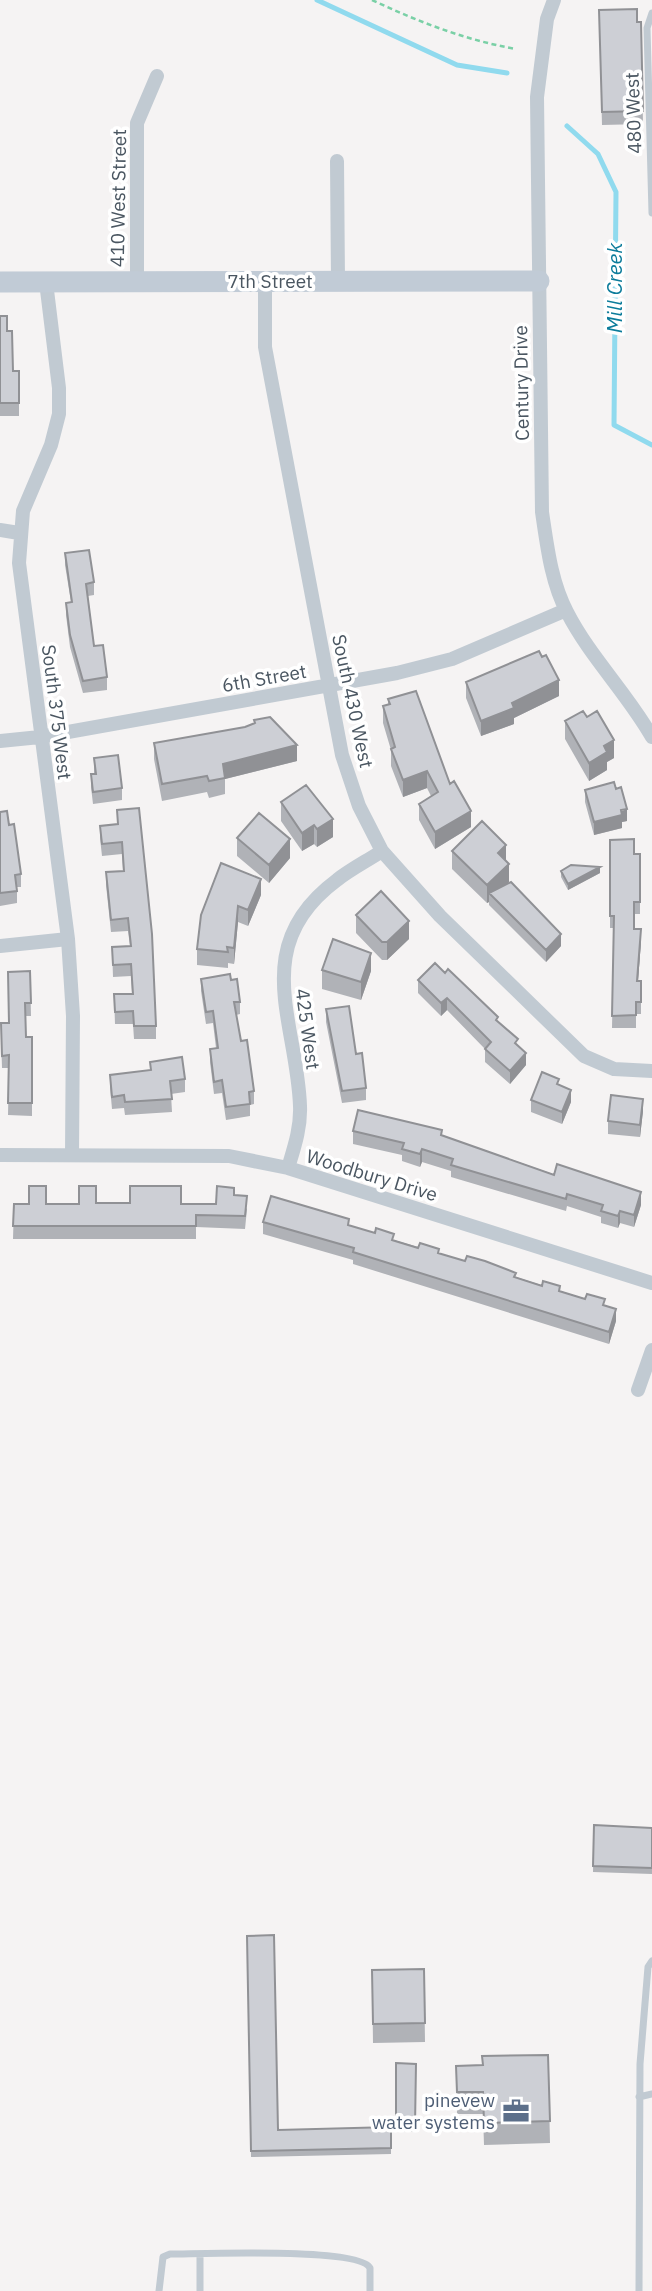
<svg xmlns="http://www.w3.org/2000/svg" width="652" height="2291" font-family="'IBM Plex Sans',sans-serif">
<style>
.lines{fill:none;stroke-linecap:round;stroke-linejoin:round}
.stream{stroke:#90daee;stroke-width:5}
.path{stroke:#7ad0a6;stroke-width:2.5;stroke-dasharray:5 3.5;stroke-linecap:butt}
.lane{stroke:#c1cad2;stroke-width:7}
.street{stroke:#c1cad2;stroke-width:14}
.secondary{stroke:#c1cbd6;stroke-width:21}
.wall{fill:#b0b2b7}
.shaded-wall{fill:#909195}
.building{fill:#cdcfd5;stroke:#909195;stroke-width:2}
.labels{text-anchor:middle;stroke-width:7;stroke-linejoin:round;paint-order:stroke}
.street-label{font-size:19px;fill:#4a5661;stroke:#fff}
.service-label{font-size:19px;fill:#4e5e75;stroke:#fff;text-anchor:end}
.water-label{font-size:21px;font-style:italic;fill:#0c7c9b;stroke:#fff}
</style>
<rect width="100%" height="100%" fill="#f5f3f3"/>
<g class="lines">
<path class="stream" d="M317 0 457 65 507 73
M567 126 598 154 616 192 614 425 652 445"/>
<path class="path" d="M372 0C419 22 465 40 516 49"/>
<path class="lane" d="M652 13 647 28 652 213
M639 2097 652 2094
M200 2254V2291
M159 2291 163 2257 170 2254C199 2254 360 2247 370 2268V2291
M639 2291 640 2064 648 1967 652 1961"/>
<path class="street" d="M554 0 547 19 537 97 542 512C547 545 551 582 567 612 590 657 627 693 652 737
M337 161 338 281
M265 281V347L342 755 359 806 382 851 440 916 584 1056 614 1069 652 1071
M46 282 59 388V414L51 445 23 511 19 563 68 939 73 1016 72 1154
M137 282V123L157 76
M0 530 19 533
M0 741 40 737 397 673 452 659 566 610
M0 946 68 939
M0 1155 229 1156 288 1168 652 1283
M288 1168C294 1148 301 1128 300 1106 297 1021 248 946 337 880 351 869 367 861 382 851
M638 1390 652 1350"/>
<path class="secondary" d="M0 282 539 281"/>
</g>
<path class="wall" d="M599 10 637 22H641L643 124 602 125Z
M0 316 7 331 13 371H19V416H0Z
M65 553 94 582V595L88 596 94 646 107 677V690L83 693 70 647 66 615V603L71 602 65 565Z
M542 657 559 696 514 718V724L481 736 466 698V682Z
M388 699 450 784 471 827 435 849 419 820V804L431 796 427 788 403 797 391 766V750L383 723V706L388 704Z
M254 720 297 761 225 779V794L209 798 207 792 162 801 154 759V743L245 727 254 723Z
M565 721 614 758 607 762V770L589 781 565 739Z
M94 758 122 788V800L93 804 91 787V774H94Z
M585 790 627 821 622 822V828L594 835 585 802Z
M281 802 333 837 317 847 314 844 302 851 281 821Z
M117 810 156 1026V1039H134L133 1024H115L114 994H132L131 976 113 977 112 947 130 946 128 931 111 932 106 885V872L123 871 122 854 102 856 100 838V826L117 824Z
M0 812 9 825 21 874V887H17V903L0 906Z
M237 838 290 858 269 883 237 856Z
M610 840 634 854H640V914H634V929L641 941 638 981H641V1014H636V1028H612L614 928H610Z
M452 851 506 861 509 882 507 884 561 946 546 962 489 905V902L487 903 452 869Z
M561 871 600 873 568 890 561 877Z
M261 895 248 926 238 922 234 964 228 963V968L197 965V949L201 915Z
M356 915 409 939 387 960H382L356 933Z
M322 970 371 971 361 1000 322 989Z
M30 971 31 1016H26V1037H32V1116L8 1115 9 1068H2L1 1035 9 1023Z
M201 979 231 980 240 1002V1014L236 1015 241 1041 254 1091V1104L250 1105V1116L226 1120 222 1093 214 1094 210 1062V1049L216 1048 213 1023 206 1024 201 991Z
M418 980 498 1022 518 1046 526 1065 510 1084 485 1062V1049L447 1010 441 1016 418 993Z
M326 1009 356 1054 366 1088V1100L342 1103 326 1022Z
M150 1062 185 1079V1092L171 1094 172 1112 125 1115 124 1108 112 1109 110 1087V1075L150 1070Z
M531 1100 571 1102 562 1124 531 1112Z
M643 1111 640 1137 608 1134V1121Z
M353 1131 442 1135 641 1205 634 1227 620 1223 618 1228 601 1223V1217L567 1206 566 1211 451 1177V1171L422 1162 420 1167 402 1161V1155L353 1144Z
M234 1195 247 1209 245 1229 196 1227V1239H13L14 1204 96 1203 216 1204Z
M263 1222 349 1225 394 1240 439 1253 605 1305 616 1321 609 1344 353 1264V1260L263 1234Z
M594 1825 652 1828V1874L593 1872Z
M247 1936 278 2130 391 2127V2154L251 2157Z
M424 1969 425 2042 373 2043 372 1970Z
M548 2055 550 2143 484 2145 483 2114H457L456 2066 482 2065Z
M396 2063 416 2064 415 2132H396Z"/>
<path class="shaded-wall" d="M559 680V696L514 718V724L481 736V721L512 703Z
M614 740V758L607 762V770L589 781V763L604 746Z
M297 745V761L225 779 223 764Z
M427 771V788L403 797V780Z
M627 809V821L622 822V828L594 835V822Z
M471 811V827L435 849V832Z
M333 819V837L317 847V829Z
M314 825V844L302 851V833Z
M290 839V858L269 883V865Z
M506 845V863L498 853Z
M509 864V882L494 897 489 893V902L487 903V885Z
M600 867V873L568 890V884Z
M261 879V895L248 926V910Z
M238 906V922L234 964V948Z
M409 921V939L387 960V942Z
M641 929V941L637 994V981Z
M561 934V946L546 962V950Z
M371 953V971L361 1000V982Z
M447 998V1010L441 1016V1003Z
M526 1053V1065L510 1084V1071Z
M571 1090V1102L562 1124V1112Z
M643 1099V1111L640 1137V1125Z
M422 1149V1162L420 1167V1154Z
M641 1192V1205L634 1227V1215Z
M620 1211V1223L618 1228V1216Z
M616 1309V1321L609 1344V1332Z"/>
<path class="building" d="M637 9V22H641L643 111 602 112 599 10Z
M0 316H7V331H12L13 371H19V403H0Z
M89 550 94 582 86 584 94 646 103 645 107 677 83 681 70 635 66 603 72 602 65 553Z
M539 651 542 657 546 655 559 680 512 703 514 708 481 721 466 682Z
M416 691 450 784 454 781 471 811 435 832 419 804 438 792 427 771 403 780 391 749 395 747 383 706 390 704 388 699Z
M583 711 587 717 597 711 614 740 604 746 607 752 589 763 565 721Z
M270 717 297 745 223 764 225 778 209 781 207 776 162 784 154 743 245 727 255 723 254 720Z
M118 755 122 788 93 792 91 774H96L94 758Z
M614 782 616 789 621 787 627 809 621 810 622 815 594 822 585 790Z
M306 785 333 819 317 829 314 825 302 833 281 802Z
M139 808 152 934 156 1026H134L133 1011 115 1012 114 994H133L131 964 113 965 112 947 131 946 128 918 111 920 106 872 124 871 122 842 102 844 100 826 118 824 117 810Z
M7 811 9 825 14 824 21 874 15 875 17 891 0 893V812Z
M259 813 290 839 269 865 237 838Z
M482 821 506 845 498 853 509 864 487 885 452 851Z
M634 839V854H640V902H634V929H641L637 981H641V1002H636V1015L612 1016 614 916H610V840Z
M221 863 261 879 248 910 238 906 234 948 227 947 228 952 197 949 201 915Z
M571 865 600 867 568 884 561 871Z
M511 882 561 934 546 950 489 893Z
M381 891 409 921 387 942H382L356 915Z
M333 939 371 953 361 982 322 970Z
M435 963 445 973 448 969 498 1017 496 1020 518 1039 515 1043 526 1053 510 1071 485 1049 491 1042 447 998 441 1003 418 980Z
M30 971 31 1003H25L26 1037H32V1103H8L9 1055 2 1056 1 1023H9L8 972Z
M230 974 231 980 237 979 240 1002H234L241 1041 247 1040 254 1091 249 1092 250 1104 226 1107 222 1080 214 1082 210 1049 218 1048 213 1011 206 1012 201 979Z
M349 1006 356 1054 362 1053 366 1088 342 1091 326 1009Z
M182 1057 185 1079 170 1081 172 1099 125 1102 124 1095 112 1097 110 1075 151 1070 150 1062Z
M542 1072 559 1079 557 1084 571 1090 562 1112 531 1100Z
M611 1095 643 1099 640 1125 608 1121Z
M358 1110 442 1130 441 1135 554 1175 557 1164 641 1192 634 1215 620 1211 618 1216 601 1211 603 1205 567 1194 566 1199 451 1165 453 1159 422 1149 420 1154 402 1149 404 1143 353 1131Z
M29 1186H46V1204H79V1186H96V1203H130V1186H181V1204H216L217 1186 234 1188V1195L247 1196 245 1216 196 1215V1226H13L14 1204H29Z
M271 1196 349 1219 348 1225 375 1233 376 1228 394 1234 392 1240 418 1248 420 1243 439 1249 438 1253 465 1261 467 1256 485 1261 516 1273 514 1277 542 1286 543 1281 560 1286 559 1291 585 1299 587 1294 605 1299 603 1305 616 1309 609 1332 353 1252 354 1248 263 1222Z
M594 1825 652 1828V1868L593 1866Z
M274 1935 278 2130 391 2127V2148L251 2151 247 1936Z
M424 1969 425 2023 373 2024 372 1970Z
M548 2055 550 2121 484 2123 483 2092H457L456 2066 483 2065 482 2056Z
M396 2063 416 2064 415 2126H396Z"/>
<defs>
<g id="office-bare" transform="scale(2.1)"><path d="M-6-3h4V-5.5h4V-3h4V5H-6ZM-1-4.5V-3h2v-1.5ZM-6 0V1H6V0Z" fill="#5c6f8a" stroke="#fff" stroke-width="2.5" paint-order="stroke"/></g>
</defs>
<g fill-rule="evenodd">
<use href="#office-bare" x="516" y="2111"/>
</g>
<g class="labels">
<g class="street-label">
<text transform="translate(633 113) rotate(-92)" y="7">480 West</text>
<text transform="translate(118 198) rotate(-89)" y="7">410 West Street</text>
<text x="270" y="288">7th Street</text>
<text transform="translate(521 383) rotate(-91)" y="7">Century Drive</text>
<text transform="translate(264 678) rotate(-10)" y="7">6th Street</text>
<text transform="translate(353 701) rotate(78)" y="7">South 430 West</text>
<text transform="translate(57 712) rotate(83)" y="7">South 375 West</text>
<text transform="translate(308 1029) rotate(82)" y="7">425 West</text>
<text transform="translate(372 1175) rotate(17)" y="7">Woodbury Drive</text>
</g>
<g class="service-label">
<text x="495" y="2107">pinevew<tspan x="495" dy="22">water systems</tspan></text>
</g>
<g class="water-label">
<text transform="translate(615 288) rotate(-90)" y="7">Mill Creek</text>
</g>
</g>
</svg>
